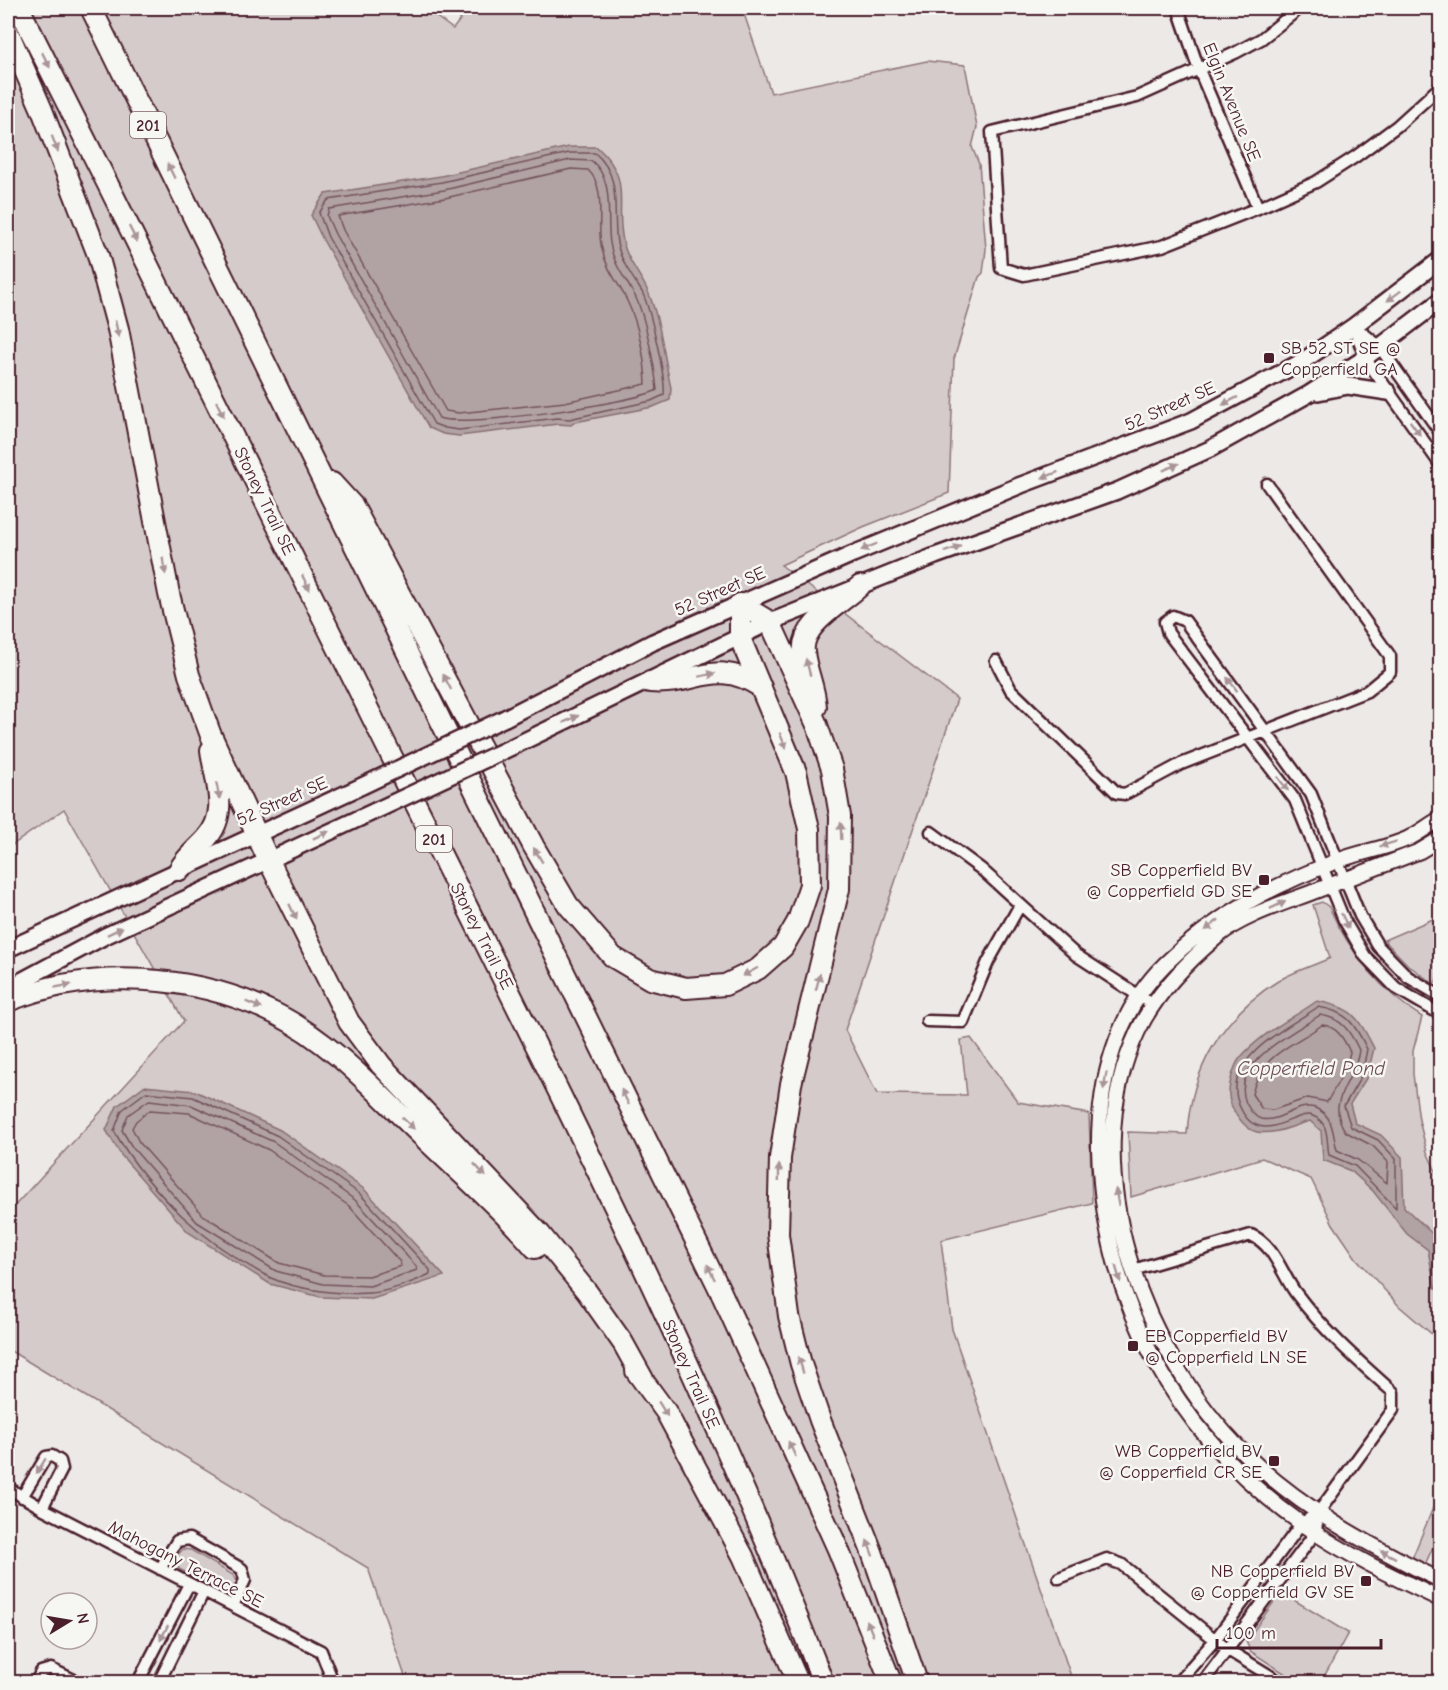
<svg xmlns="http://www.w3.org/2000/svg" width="1448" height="1690" font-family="'Comic Neue',sans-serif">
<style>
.green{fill:#d4cbca;stroke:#8f757a;stroke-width:1.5}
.water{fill:#b1a2a3;stroke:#886e73;stroke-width:1.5}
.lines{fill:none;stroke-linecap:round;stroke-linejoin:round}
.shore{stroke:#73535b;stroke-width:1.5}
.minor-casing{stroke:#4a1f2b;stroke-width:15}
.tertiary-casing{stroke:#4a1f2b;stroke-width:18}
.secondary-casing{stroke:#4a1f2b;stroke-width:20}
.motorway-casing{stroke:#4a1f2b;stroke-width:24}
.minor{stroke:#f6f6f2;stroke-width:10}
.tertiary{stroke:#f6f6f2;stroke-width:14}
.secondary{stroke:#f6f6f2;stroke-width:15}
.motorway{stroke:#f6f6f2;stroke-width:20}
.secondary-bridge-casing{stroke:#4a1f2b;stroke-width:20;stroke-linecap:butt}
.secondary-bridge{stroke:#f6f6f2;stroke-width:15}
.oneway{fill:#a99598}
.poi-dot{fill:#4a1f2b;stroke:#f6f6f2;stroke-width:2}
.labels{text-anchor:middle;stroke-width:5;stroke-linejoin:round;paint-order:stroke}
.shield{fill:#f6f6f2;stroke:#7e6067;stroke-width:1.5}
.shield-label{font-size:16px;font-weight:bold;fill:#4a1f2b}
.street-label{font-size:18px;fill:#4a1f2b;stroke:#f6f6f2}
.poi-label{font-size:18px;fill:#4a1f2b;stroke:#f6f6f2;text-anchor:end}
.water-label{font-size:20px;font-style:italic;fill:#6e4d55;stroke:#f6f6f2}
</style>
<rect width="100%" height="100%" fill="#ece9e6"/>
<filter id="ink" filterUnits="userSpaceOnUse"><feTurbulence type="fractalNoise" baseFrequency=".0167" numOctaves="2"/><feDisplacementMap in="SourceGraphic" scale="12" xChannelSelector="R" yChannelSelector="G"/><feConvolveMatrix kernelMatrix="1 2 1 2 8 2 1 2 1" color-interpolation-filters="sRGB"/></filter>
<g filter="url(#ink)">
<path class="green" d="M8 8H424L453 29 469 8H742L771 93 927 61 965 65 977 127 972 147 979 164 986 249 983 273 979 277 954 359 949 493 863 527 781 565 957 699 845 1030 877 1094 967 1095 961 1040 971 1038 1018 1102 1089 1114 1092 1203 941 1240 952 1329 1073 1682H407L368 1568 9 1350 8 1213 184 1021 64 809 8 848Z
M1322 902 1329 907C1350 953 1379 990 1422 1017L1413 1051V1074L1419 1120 1427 1152 1440 1180V1341L1399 1306 1356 1258 1333 1224 1311 1179 1262 1158 1131 1197 1128 1132 1187 1134C1191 1069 1222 1016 1278 981 1294 971 1313 966 1330 958L1313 905Z
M1440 916V974L1434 984 1408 965 1384 940Z
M1440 1491V1531L1424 1567 1411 1561Z
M183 1549 191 1550 233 1575 237 1581C236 1588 231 1592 223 1591L179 1569 175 1558Z
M1281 1592 1348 1633 1321 1682H1301L1284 1673 1250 1651 1246 1641Z"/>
<path class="water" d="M569 147H597C635 181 613 204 624 245 629 264 642 276 649 294 661 324 664 357 671 388L670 400 653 407 575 422 571 425 558 424 459 436 443 434 429 428 323 240 311 215 325 194 441 176Z
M1317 1001C1354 1008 1357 1016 1374 1048L1367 1077 1350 1104 1355 1123 1381 1135 1402 1157 1404 1207 1440 1241V1290L1435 1288 1428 1250 1407 1234 1373 1191 1351 1171 1323 1160 1321 1131 1310 1121C1292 1126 1276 1135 1257 1132 1244 1130 1228 1106 1229 1093 1229 1084 1234 1065 1240 1058 1261 1033 1290 1020 1317 1001Z
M144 1086 195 1091 280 1130 364 1189 444 1276 372 1299 321 1297 270 1284 188 1232 121 1155 106 1130 117 1106Z"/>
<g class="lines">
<path class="shore" d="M569 153H595C623 177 612 210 617 243 621 262 632 276 642 292 650 307 666 378 664 395L651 401 569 419 557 418 459 430 445 428 434 424 328 237 319 213 328 200 442 182Z
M570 160 592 161C615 181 606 215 610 243 613 264 625 278 635 296 645 315 655 368 657 390 634 403 461 428 439 418L335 234 327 216 329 209 444 190Z
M571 169 588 170C608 189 595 225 602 249 607 272 620 284 628 303 639 326 645 359 646 384L565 402 459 413 446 411 343 230 338 216 445 198Z
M1318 1007C1347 1011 1355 1024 1367 1049L1362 1075 1344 1106 1351 1127 1378 1140 1396 1159V1208L1355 1166 1329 1155C1326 1140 1330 1123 1313 1116 1300 1110 1275 1134 1256 1125 1247 1122 1242 1112 1239 1105 1220 1059 1289 1027 1318 1007Z
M1320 1015C1342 1018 1350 1031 1359 1050 1356 1081 1323 1101 1346 1132L1373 1146 1388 1162 1387 1183 1358 1160 1337 1150C1332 1134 1335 1116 1315 1108 1298 1102 1280 1123 1261 1119 1254 1117 1249 1109 1246 1103 1229 1062 1294 1033 1320 1015Z
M1322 1025C1337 1026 1344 1039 1350 1052L1346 1068 1327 1102 1308 1098 1273 1110 1262 1109 1252 1094C1261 1054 1291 1047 1322 1025Z
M146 1092 193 1097 278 1136 360 1194 430 1270V1274C414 1282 388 1292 370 1293 342 1295 297 1290 271 1278 207 1246 150 1193 114 1131L122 1110Z
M149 1100 191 1105 274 1142 355 1200 416 1266 417 1270 370 1286 323 1284 276 1271 197 1222 132 1147 122 1130 128 1115Z
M150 1110 189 1113 269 1150 349 1206 400 1262 401 1266 369 1276 324 1275 279 1263 203 1215 139 1142 132 1128 136 1121Z"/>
<g class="minor-casing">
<path id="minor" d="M1178 8 1199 70 1258 208
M1300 8 1261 39 1235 53 1137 97 992 132 1001 268 1024 275 1162 246 1258 208 1316 182 1355 157 1397 126 1440 87
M1354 326 1365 358 1440 464
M1354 326 1379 346 1440 432
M996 661 1011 690 1117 793 1125 794 1181 764 1367 691 1390 672V656L1267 484
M931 832 981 869 1076 955 1153 1005
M1440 996 1408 977 1378 946 1360 916 1311 794 1185 621 1173 616 1165 622 1168 633 1295 800 1344 920 1365 956 1396 988 1440 1014
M927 1021 963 1022 988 962 1020 905
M1133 1270 1251 1235C1274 1245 1281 1272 1295 1292 1323 1330 1358 1361 1393 1392V1410L1318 1513 1302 1523 1215 1640 1178 1682
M8 1488 42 1508 321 1651 333 1682
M22 1497 46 1457 52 1456 60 1461 62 1469 42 1508
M160 1569 177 1541 189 1539 242 1569 245 1580 233 1606
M1059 1578 1107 1559 1121 1564 1228 1650 1280 1682
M36 1682 41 1672 51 1669 78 1682
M138 1682 189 1584
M159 1682 204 1591
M1203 1682 1316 1532 1318 1513"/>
</g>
<g class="tertiary-casing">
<path id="tertiary" d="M1440 819C1429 825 1418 834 1407 839 1385 849 1359 852 1337 861 1272 886 1215 915 1165 964 1116 1012 1098 1082 1099 1149 1103 1303 1176 1435 1302 1524 1345 1554 1393 1577 1440 1599
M1440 839 1420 851C1386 864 1352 877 1318 890 1288 902 1243 915 1218 936 1187 962 1156 993 1138 1031 1073 1166 1142 1354 1244 1453 1300 1508 1370 1546 1440 1580"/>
</g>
<g class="secondary-casing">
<path id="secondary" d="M1318 392 1348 386 1388 392
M505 718 653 642 853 554 1021 485 1191 421 1303 361 1354 326 1440 260
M518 744 770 622 935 556 1117 491 1210 449 1309 394 1365 358 1440 301
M8 949 362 786
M8 988 105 936 375 811"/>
</g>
<g class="motorway-casing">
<path id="motorway" d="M19 8C143 252 263 498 385 743 540 1052 698 1361 823 1682
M91 8 719 1288 838 1549 891 1682
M8 32 42 110 98 255 118 329 169 594 189 675 210 733 268 859 349 1022 381 1065 540 1234 587 1292 623 1343 643 1379
M332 483 353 506 534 847 568 905 613 957 650 979 686 988 725 985 758 969 783 947 798 921 810 885 809 829 796 772 740 638V604
M740 604 770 622 817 725 832 769 840 816 839 889 791 1084 780 1158 778 1234 789 1316 801 1364 820 1420 872 1552 917 1682
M650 682C698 686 713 657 761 687
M816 707C815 688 806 671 804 652 800 625 842 603 860 586
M179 870C186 857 196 850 206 839 230 813 215 781 211 750
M8 1001C92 967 195 974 276 1014 332 1042 375 1091 419 1133 458 1171 500 1207 535 1248
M636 1371 666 1412 743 1556 798 1682"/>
</g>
<use href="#minor" class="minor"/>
<use href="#tertiary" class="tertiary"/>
<use href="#secondary" class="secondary"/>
<use href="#motorway" class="motorway"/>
<g class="secondary-bridge-casing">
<path id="secondary-bridge" d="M362 786 505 718
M375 811 518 744"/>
</g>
<use href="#secondary-bridge" class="secondary-bridge"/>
</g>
<defs><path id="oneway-solid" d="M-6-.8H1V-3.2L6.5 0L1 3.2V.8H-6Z" transform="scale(1.5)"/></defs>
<g class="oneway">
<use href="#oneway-solid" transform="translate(46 60) rotate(63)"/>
<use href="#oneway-solid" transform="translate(55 144) rotate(69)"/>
<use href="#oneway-solid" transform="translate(171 171) rotate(-116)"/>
<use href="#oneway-solid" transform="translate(133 234) rotate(63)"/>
<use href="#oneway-solid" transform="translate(1394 296) rotate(143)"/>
<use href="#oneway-solid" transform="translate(117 329) rotate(77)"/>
<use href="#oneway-solid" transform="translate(1230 401) rotate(153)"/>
<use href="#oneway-solid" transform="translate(220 409) rotate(64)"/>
<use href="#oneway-solid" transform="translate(1415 428) rotate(54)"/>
<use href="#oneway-solid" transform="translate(1171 467) rotate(-24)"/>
<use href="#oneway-solid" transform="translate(1050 475) rotate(160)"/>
<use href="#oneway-solid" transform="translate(869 547) rotate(157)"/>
<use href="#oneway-solid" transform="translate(953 549) rotate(-19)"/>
<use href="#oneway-solid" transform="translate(164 566) rotate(80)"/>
<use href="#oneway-solid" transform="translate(306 583) rotate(64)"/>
<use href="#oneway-solid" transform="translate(808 667) rotate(-105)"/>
<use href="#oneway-solid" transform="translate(707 675) rotate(-12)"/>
<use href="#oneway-solid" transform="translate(447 682) rotate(-118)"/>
<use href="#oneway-solid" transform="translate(1232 684) rotate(-127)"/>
<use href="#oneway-solid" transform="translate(571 719) rotate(-25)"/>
<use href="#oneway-solid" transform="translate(783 741) rotate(68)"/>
<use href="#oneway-solid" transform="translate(1283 784) rotate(53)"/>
<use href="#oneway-solid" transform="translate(218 791) rotate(79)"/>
<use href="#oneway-solid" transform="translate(841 831) rotate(-92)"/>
<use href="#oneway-solid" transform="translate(321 835) rotate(-24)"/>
<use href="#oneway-solid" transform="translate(1388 844) rotate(163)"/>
<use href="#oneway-solid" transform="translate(538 855) rotate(-121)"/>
<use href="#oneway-solid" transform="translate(1278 905) rotate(-25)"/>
<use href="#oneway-solid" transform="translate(293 912) rotate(65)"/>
<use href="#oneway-solid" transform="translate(1345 921) rotate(64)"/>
<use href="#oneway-solid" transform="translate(1212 925) rotate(142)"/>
<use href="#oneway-solid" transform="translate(115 931) rotate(-25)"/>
<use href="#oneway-solid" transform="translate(750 972) rotate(152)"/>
<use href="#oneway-solid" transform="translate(818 982) rotate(-75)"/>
<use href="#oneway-solid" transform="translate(63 986) rotate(-10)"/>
<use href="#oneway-solid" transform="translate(254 1005) rotate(22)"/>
<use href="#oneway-solid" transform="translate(1105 1081) rotate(100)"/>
<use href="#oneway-solid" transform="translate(625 1097) rotate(-116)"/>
<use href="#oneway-solid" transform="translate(408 1123) rotate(44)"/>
<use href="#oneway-solid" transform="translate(480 1170) rotate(47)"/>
<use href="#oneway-solid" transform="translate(779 1173) rotate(-89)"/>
<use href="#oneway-solid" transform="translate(1117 1197) rotate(-100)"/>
<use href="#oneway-solid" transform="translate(711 1272) rotate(-116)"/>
<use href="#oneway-solid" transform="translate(1118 1274) rotate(74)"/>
<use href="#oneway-solid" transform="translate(801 1365) rotate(-106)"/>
<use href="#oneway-solid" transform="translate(663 1409) rotate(58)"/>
<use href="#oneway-solid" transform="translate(792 1449) rotate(-115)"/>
<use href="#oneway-solid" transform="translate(41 1466) rotate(122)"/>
<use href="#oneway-solid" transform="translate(870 1548) rotate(-111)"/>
<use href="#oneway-solid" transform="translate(1388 1554) rotate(-153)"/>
<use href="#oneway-solid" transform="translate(870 1628) rotate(-112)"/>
<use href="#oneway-solid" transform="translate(164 1633) rotate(117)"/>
</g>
</g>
<g class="poi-dot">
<rect x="1263" y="352" width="12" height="12" rx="3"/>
<rect x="1258" y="874" width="12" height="12" rx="3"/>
<rect x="1127" y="1340" width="12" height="12" rx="3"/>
<rect x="1268" y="1455" width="12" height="12" rx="3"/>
<rect x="1360" y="1575" width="12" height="12" rx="3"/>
</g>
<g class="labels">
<g class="shield">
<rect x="130" y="112" width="36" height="26" rx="4.5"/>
<rect x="416" y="826" width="36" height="26" rx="4.5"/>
</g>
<g class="shield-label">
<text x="148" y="131">201</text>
<text x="434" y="845">201</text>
</g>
<g class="street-label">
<text transform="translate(1232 102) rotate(68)" y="6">Elgin Avenue SE</text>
<text transform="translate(1170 406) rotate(-24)" y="6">52 Street SE</text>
<text transform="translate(265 501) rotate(64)" y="6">Stoney Trail SE</text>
<text transform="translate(720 591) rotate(-24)" y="6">52 Street SE</text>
<text transform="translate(282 801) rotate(-24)" y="6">52 Street SE</text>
<text transform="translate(482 936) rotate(63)" y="6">Stoney Trail SE</text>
<text transform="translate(691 1374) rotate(66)" y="6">Stoney Trail SE</text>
<text transform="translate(186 1564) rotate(27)" y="6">Mahogany Terrace SE</text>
</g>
<g class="poi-label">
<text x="1281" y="354" text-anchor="start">SB 52 ST SE @<tspan x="1281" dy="21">Copperfield GA</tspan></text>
<text x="1252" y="876">SB Copperfield BV<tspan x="1252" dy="21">@ Copperfield GD SE</tspan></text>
<text x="1145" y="1342" text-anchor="start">EB Copperfield BV<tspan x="1145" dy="21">@ Copperfield LN SE</tspan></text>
<text x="1262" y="1457">WB Copperfield BV<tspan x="1262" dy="21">@ Copperfield CR SE</tspan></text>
<text x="1354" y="1577">NB Copperfield BV<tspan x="1354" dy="21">@ Copperfield GV SE</tspan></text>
</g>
<g class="water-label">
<text x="1311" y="1075">Copperfield Pond</text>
</g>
</g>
<rect width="1448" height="1690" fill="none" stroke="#f6f6f2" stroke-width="30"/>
<rect x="15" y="15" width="1418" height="1660" fill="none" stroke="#4a1f2b" stroke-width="2" filter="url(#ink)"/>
<g transform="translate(69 1621) rotate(79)"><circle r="28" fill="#f6f6f2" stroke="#b1a0a2" stroke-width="1.5"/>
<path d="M0-4.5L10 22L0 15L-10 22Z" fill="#4a1f2b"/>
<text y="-9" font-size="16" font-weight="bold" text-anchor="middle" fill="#4a1f2b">N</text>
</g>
<path d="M1217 1639v9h164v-9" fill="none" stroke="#4a1f2b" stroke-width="3"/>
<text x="1226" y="1639" font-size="18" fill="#4a1f2b" stroke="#f6f6f2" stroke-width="4.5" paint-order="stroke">100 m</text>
</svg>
